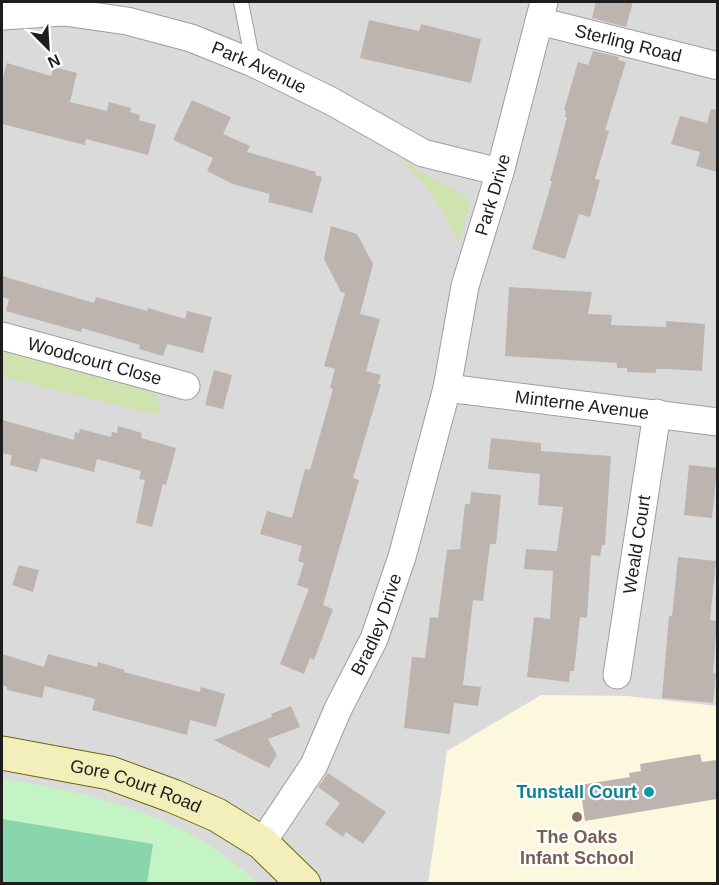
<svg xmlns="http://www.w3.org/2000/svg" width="719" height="885" font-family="Arial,sans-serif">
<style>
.residential{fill:#dbdada}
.education{fill:#fcf8de}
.grass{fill:#cee3ae}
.park{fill:#c5f4c4}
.pitch{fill:#88d5ae}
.building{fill:#bdb4b0}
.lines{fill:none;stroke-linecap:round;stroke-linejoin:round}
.lane-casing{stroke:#9e9e9e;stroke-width:16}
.street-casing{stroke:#9e9e9e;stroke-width:29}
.secondary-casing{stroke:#68680f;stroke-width:35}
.lane{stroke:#fff;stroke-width:14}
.street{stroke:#fff;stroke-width:27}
.secondary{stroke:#f3efbb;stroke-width:33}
.culture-dot{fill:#0f9aa8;stroke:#fff;stroke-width:2}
.education-dot{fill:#8d6e63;stroke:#fff;stroke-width:2}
.labels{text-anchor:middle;stroke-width:4.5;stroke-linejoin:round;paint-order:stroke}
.street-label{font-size:18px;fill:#1d1d1d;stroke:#fff}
.culture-label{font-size:18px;font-weight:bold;fill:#0d838f;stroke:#fff;text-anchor:end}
.education-label{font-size:18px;font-weight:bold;fill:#785e54;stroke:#fff}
</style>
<rect width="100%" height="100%" fill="#ede9e3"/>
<path class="residential" d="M2 2H717V883L2 884Z"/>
<path class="education" d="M541 695 627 696 717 706V883L428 884 447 751Z"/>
<path class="grass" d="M400 157 421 172 467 197 470 203 458 245C447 210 424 184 400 157Z
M2 351 148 390C159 394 162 405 158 415L2 377Z"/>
<path class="park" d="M2 778C70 790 143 805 204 842 223 854 241 869 259 883H2Z"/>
<path class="pitch" d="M2 819 153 844 147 883H2Z"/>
<path class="building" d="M596 2H633L626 27 592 18Z
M369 20 419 31 421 24 481 39 471 83 360 58Z
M593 51 619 57 618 60 626 62 605 130 609 131 595 179 600 180 590 217 579 214 565 259 532 249 552 181H550L567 117H565L566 111 564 110 578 62 588 65Z
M7 63 51 76 54 67 77 73 70 102 107 111 109 102 131 108 130 112 140 115 139 120 156 125 148 155 86 139 85 145 2 124V81Z
M192 100 231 117 223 134 250 146 247 152 316 172 315 175 322 177 312 213 268 202 270 194 233 184 207 171 213 158 173 140Z
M711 109 717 110V172L696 166 700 152 671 144 680 116 707 123Z
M331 226 357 234 373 264 360 314 380 319 366 371 381 375 378 384H381L353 478 359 480 323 605 333 609 314 660 310 658 304 674 280 664 309 589 297 585 304 563 298 561 302 546 260 534 267 511 292 518 305 469 310 470 333 389 330 388 335 369 324 366 345 293 341 292 324 259Z
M2 276 94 303 96 297 147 311 148 308 185 319 187 311 212 317 203 353 167 344 163 356 139 349 140 345 82 328 81 332 6 311 9 299 2 297Z
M509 287 592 292 588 314 612 315 611 325 666 327V321L705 324 702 371 667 369H656V373L627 372V368H617V363L505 356Z
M214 370 232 375 223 409 205 405Z
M2 420 74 440 75 432 79 433 80 429 111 437 112 432 117 433 118 426 142 433 141 438 176 448 166 485 163 484 152 527 136 523 145 480 139 479 141 471 97 459 94 472 41 458 37 472 10 465 12 455 2 453Z
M491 438 541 443V451L611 456 605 545H602L600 556 591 555 587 618 580 617 574 671H570L569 682 527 677 534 617 550 619 553 571 524 569 526 549 557 551 563 507 538 505 540 474 488 469Z
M689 465 717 468 712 518 684 515Z
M471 492 501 495 496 544H490L483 601 473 600 463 685 481 687 478 706 454 703 450 734 404 728 412 657 425 658 430 617 438 618 447 550 460 549 465 504H470Z
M678 557 716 561 710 620 717 621 713 673H716L713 703 662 698 669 616H672Z
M19 565 39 570 33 592 12 585Z
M2 654 44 667 48 654 97 667 98 662 125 670 124 672 200 692 201 687 225 694 216 727 190 720 187 735 92 710 95 699 45 686 42 698 7 690V687L2 685Z
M291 706 300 727 268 739 277 755 269 768 214 740 272 717 271 714Z
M700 754 702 762 716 760 717 799 585 821 580 785 630 777 629 773 641 771 640 764Z
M328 773 386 812 363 844 346 832 343 837 325 824 340 803 318 787Z"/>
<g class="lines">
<g class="lane-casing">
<path id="lane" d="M241 2 253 63"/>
</g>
<g class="street-casing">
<g id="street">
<path id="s1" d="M2 16 64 12 127 21 191 38 253 63 331 101 423 153 500 172"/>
<path id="s2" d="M539 21 718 66"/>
<path id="s3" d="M2 336 186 386"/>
<path id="s4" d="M447 388 718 422"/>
<path id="s5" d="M617 675 657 413"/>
<path id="s6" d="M262 843 314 765 338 709 374 639 402 557 447 388 465 286 500 172 544 2"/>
</g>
</g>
<g class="secondary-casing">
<g id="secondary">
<path id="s7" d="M2 753 110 773 173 796 217 815 262 843 304 884"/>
</g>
</g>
<use href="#lane" class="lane"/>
<use href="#street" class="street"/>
<use href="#secondary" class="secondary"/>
</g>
<circle class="culture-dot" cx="649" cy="792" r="6"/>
<circle class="education-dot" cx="577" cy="817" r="6"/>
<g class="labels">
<g class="street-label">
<text dy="6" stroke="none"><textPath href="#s2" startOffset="92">Sterling Road</textPath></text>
<text dy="6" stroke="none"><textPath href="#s1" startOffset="266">Park Avenue</textPath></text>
<text dy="6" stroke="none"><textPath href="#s6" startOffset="694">Park Drive</textPath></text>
<text dy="6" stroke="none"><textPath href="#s3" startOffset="96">Woodcourt Close</textPath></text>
<text dy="6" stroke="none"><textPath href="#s4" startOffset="136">Minterne Avenue</textPath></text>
<text dy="6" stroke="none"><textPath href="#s5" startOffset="132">Weald Court</textPath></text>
<text dy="6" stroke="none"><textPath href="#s6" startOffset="248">Bradley Drive</textPath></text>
<text dy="6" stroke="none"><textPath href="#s7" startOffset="138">Gore Court Road</textPath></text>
</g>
<g class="culture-label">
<text x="637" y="798">Tunstall Court</text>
</g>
<g class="education-label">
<text x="577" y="843">The Oaks<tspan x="577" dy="21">Infant School</tspan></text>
</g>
</g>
<rect width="719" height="885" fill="none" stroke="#1d1d1d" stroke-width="6"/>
<g transform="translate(48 48) rotate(156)" stroke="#ffffff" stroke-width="4.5" paint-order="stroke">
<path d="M0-4.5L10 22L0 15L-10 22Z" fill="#1d1d1d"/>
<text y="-9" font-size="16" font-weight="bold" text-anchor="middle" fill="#1d1d1d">N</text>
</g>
</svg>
